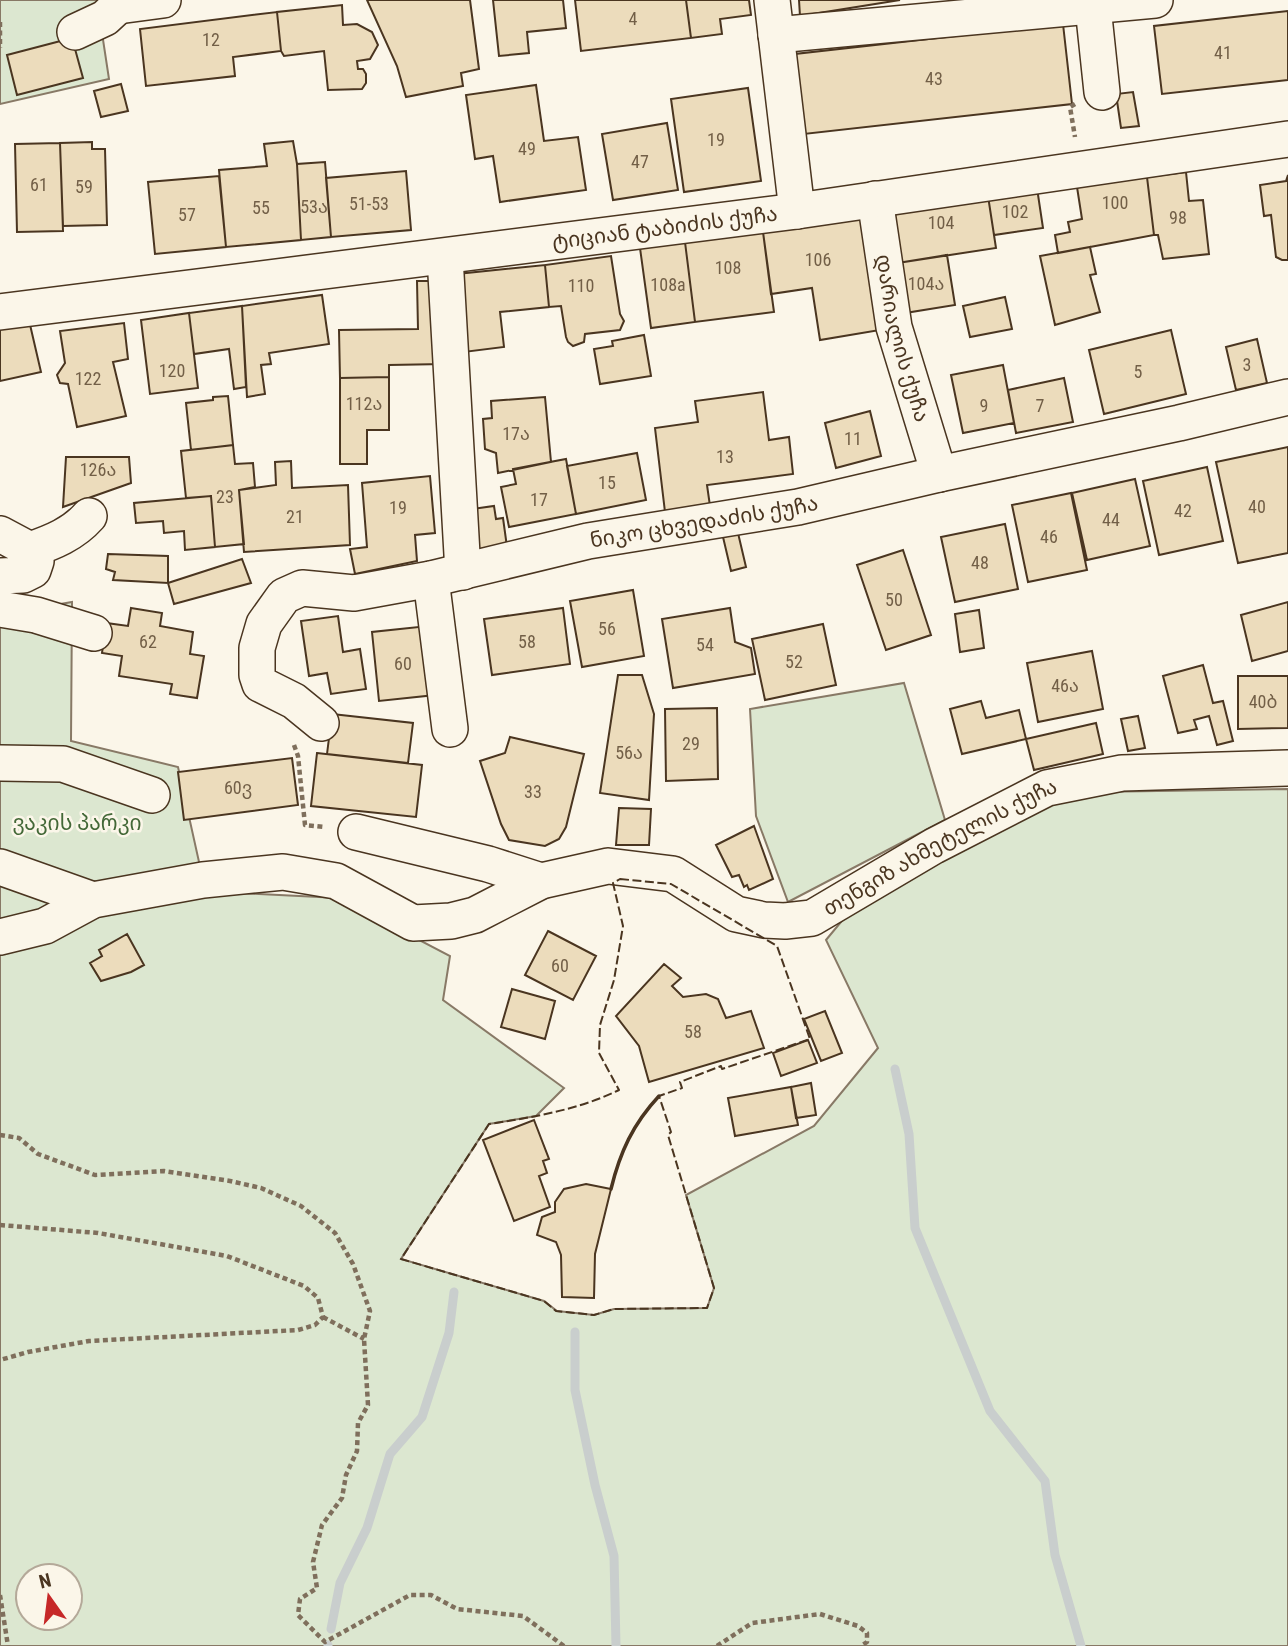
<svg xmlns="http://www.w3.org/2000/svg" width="1288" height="1646" font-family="'Roboto Condensed','Noto Sans Georgian',sans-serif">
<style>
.green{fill:#dce7d0;stroke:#887966;stroke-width:2;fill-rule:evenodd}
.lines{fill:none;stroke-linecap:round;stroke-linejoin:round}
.stream{stroke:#c9cecd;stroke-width:9}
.building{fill:#ecdcbc;stroke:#4a3520;stroke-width:2}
.minor-casing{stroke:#4a3520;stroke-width:38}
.path{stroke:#7f6f5c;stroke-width:4.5;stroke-dasharray:5 3.5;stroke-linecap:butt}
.minor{stroke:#fbf6e9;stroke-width:35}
.fence{stroke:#4a3520;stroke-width:2;stroke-dasharray:9 3.5;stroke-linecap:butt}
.wall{stroke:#4a3520;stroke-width:3.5}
.labels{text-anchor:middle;stroke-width:5;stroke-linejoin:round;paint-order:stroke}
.number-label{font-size:18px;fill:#725f47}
.street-label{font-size:21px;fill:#4a3520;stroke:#fbf6e9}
.park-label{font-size:21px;fill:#436837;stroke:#fbf6e9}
</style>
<rect width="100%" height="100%" fill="#fbf6e9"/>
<path class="green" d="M0 0H97L109 79 0 104Z
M0 558 9 613 72 602 71 741 178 767 203 880 217 892 339 898 450 956 443 1000 564 1088 536 1116 489 1124 401 1259 544 1301 557 1311 594 1315 614 1309 707 1308 714 1288 686 1195 814 1126 878 1048 826 940 850 911 1036 805 1092 792 1288 789V1646H0ZM28 1576H70V1618H28Z
M904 683 945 820 788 902 756 816 750 709Z"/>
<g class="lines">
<path class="stream" d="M895 1069 909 1134 915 1228 990 1411 1045 1481 1055 1555 1081 1646
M575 1332V1390L595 1485 614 1556 616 1646
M331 1629 340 1583 367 1528 390 1454 422 1417 449 1333 454 1292
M328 1646V1645"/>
</g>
<path class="building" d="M367 0H470L479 69 461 73 463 86 406 97 397 66Z
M493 0H563L566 28 527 32 529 53 499 56Z
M575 0H686L691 38 581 51Z
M686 0H749L751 15 720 19 722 34 691 38Z
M799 0H900L800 16Z
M342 5 343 25 357 24 372 32 378 45 370 59 357 61 358 69H363L366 74V83L362 89 328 90 324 51 284 56 281 51 277 12Z
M1288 11V80L1162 94 1154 26Z
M277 12 281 51 233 57 235 76 146 86 140 29Z
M1063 24 1072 104 804 134 795 54Z
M72 38 83 78 17 95 7 55Z
M121 84 128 111 101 117 94 91Z
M536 85 544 141 578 137 586 190 500 202 493 156 475 159 466 95Z
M748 88 761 181 684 192 671 99Z
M1133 92 1139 126 1121 128 1116 94Z
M667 123 678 190 613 200 602 134Z
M293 141 297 164 301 240 226 247 219 170 267 166 264 144Z
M92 142V149H105L107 225 63 226 60 143Z
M60 143 63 231 17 232 15 144Z
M325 162 331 237 301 240 297 164Z
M406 171 411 230 331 237 326 178Z
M1186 172 1189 201 1203 200 1209 254 1163 259 1158 235H1154L1147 177Z
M1288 175V260H1282L1276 257 1271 215 1264 216 1260 185 1286 181Z
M219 176 226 247 155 254 148 182Z
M1147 177 1154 235 1058 253 1055 235 1070 232 1068 222 1082 219 1077 187Z
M1037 188 1043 228 994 235 988 196Z
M988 196 996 248 897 263 889 211Z
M863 216 880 330 820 340 812 288 771 294 763 232Z
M763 232 774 312 695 322 685 242Z
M685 242 695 322 651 328 640 248Z
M1090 247 1096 274 1090 275 1100 312 1055 325 1040 256Z
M947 255 955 305 905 313 897 263Z
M611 256 620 314 624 321 620 330 585 334 584 342 573 346 568 342 566 337 561 306 549 307 545 265Z
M545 265 549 307 500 312 504 347 464 352 457 274Z
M417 281H444V364L389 365V377L340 378 339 330 418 329Z
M322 295 329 344 269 353 271 364 261 365 265 394 247 397 242 306Z
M1005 297 1012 329 970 337 963 306Z
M242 306 246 387 234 389 229 349 194 354 189 313Z
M189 313 198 388 150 394 141 320Z
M28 316 41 372 0 381V322Z
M124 323 128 359 113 362 126 416 77 427 68 384 60 383 57 375 65 363 60 331Z
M1171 330 1186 394 1104 414 1089 350Z
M644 335 651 376 600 384 594 349 613 346 612 341Z
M1257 339 1267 383 1236 390 1226 347Z
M1003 365 1014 423 963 433 951 375Z
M389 377V430H367V464H340V378Z
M1064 378 1073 422 1016 433 1008 390Z
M763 392 769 440 789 437 793 474 707 485 710 506 665 512 655 428 698 422 695 401Z
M228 396 233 445 191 450 186 403 213 400V397Z
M545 397 551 462 498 473 496 453 485 449 483 419 492 418 491 401Z
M870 411 881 456 836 468 825 423Z
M233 445 235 464 253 463 255 487 239 490 244 544 215 547 211 496 186 498 181 451Z
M1288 447V553L1238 563 1216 462Z
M637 453 646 500 576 514 567 466Z
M66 457H129L131 483 63 507Z
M566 459 576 514 509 527 501 487 516 484 513 469Z
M291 461 292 488 348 485 350 545 244 552 239 490 276 485 275 462Z
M1207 467 1223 541 1159 555 1143 481Z
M430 476 435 533 415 535 417 561 355 574 350 549 367 547 362 483Z
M1135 479 1150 546 1087 560 1072 493Z
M1071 493 1087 570 1028 582 1012 505Z
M211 496 215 547 185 550 184 531 164 533 163 521 136 523 134 503Z
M494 506 496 519 503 518 507 547 470 552 465 510Z
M1005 524 1018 589 955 602 941 537Z
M738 533 746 567 731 571 723 537Z
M903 550 931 635 886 650 857 565Z
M108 554 168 556V583L113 580 115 572 106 569Z
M242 559 251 583 174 604 168 583Z
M633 590 644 656 582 667 570 601Z
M1288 602V651L1252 661 1241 615Z
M131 608 162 613 160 626 193 632 190 654 204 656 197 698 170 694 172 684 119 676 122 656 102 653 106 623 128 626Z
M563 608 570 664 492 675 484 619Z
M730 608 735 642 751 648 755 674 673 688 662 619Z
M979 610 984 648 960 652 955 614Z
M338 616 343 652 360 649 366 689 331 694 327 673 309 676 301 621Z
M823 624 836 685 765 700 752 639Z
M428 626 435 695 379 701 372 632Z
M1092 651 1103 709 1038 722 1027 663Z
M1203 665 1213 703 1223 701 1233 741 1217 745 1209 716 1194 720 1197 729 1178 733 1163 676Z
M618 675H642L654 714 649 800 600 793Z
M1238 676H1288V728L1238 729Z
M981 701 986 718 1019 710 1026 739 962 754 950 709Z
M717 708 718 779 666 781 665 709Z
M332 714 413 723 408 763 327 754Z
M1138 716 1145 748 1128 751 1121 719Z
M1096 723 1103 754 1034 770 1026 739Z
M510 737 584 754 566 827 559 839 545 846 509 840 501 824 480 761 505 753Z
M317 753 422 765 416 817 311 806Z
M292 758 298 805 184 820 178 772Z
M619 808 651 809 649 845H616Z
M754 826 773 879 749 890 747 885 744 887 739 875 732 877 716 845Z
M548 931 596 956 573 1000 525 975Z
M127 934 144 965 131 972 101 981 90 963 102 956 99 950Z
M664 964 681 978 672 986 683 997 706 994 718 999 726 1018 751 1011 764 1048 649 1082 639 1046 616 1016Z
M512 989 555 1001 545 1039 501 1027Z
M825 1011 842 1053 821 1061 804 1019Z
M808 1040 817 1063 781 1076 773 1053Z
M811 1083 816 1115 796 1118 791 1087Z
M791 1087 798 1125 735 1136 728 1098Z
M534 1120 549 1159 543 1161 547 1173 539 1176 550 1207 514 1221 483 1140Z
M586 1184 611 1189 595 1254 594 1298 562 1297 561 1255 556 1242 537 1235 542 1217 555 1212V1202L564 1189Z"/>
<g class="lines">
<g class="minor-casing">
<g id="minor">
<path d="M772 0 797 211"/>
<path d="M118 6 163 0"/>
<path d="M1093 7 1102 92"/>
<path d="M75 32 105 18 118 6"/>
<path d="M776 35 1155 0"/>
<path id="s1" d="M875 199 894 327 939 474"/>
<path d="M445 257 463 572"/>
<path id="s2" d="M0 312 797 211 1288 139"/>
<path d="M0 534 30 550 36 561 33 570 23 575 0 576"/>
<path d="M30 550C53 542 73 534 89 516"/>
<path d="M431 579 450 729"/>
<path d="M0 609 36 615 94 633"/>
<path id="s3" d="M321 723 294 701 260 684 257 675V648L264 624 284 596 302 588 354 593 431 579 588 541 798 507 939 474 1179 423 1288 397"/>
<path d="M0 763 63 764 152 795"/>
<path d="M356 832 488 864 541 881"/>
<path d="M0 867 93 900"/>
<path id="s4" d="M0 937 45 926 93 900 203 880 283 872 336 881 413 923 451 921 475 915 541 881 608 866 673 874 736 914 764 920 785 921 812 918 934 846 1047 788 1122 773 1288 768"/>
</g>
</g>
<path class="path" d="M0 22V48
M1075 104 1070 107 1075 137
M294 745 298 756 305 825 324 827
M0 1135 19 1138 38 1154 95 1175 164 1171 230 1181 261 1188 301 1206 335 1233 353 1264 370 1311 364 1339 368 1405 358 1423 357 1451 346 1475 342 1498 322 1525 313 1562 317 1588 300 1599 298 1615 325 1642 410 1595H431L457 1609 523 1616 564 1646
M0 1225 98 1233 227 1256 304 1286 318 1298 323 1317 315 1325 298 1330 89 1341 28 1352 0 1360
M323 1317 364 1339
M0 1595 8 1646
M717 1646 752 1623 820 1614 858 1626 867 1633V1642L861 1646"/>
<use href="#minor" class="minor"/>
<path class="fence" d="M620 879 671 884 777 946 810 1039 722 1069 721 1066 680 1082 682 1088 659 1096 671 1132 668 1135 714 1288 707 1308 614 1309 594 1315 556 1311 544 1301 401 1259 489 1124C534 1117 578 1110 619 1090L599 1053 600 1025 614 980 623 926 613 883Z"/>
<path class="wall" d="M611 1189C620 1152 633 1124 659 1096"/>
</g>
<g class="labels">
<g class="number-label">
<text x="633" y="25">4</text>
<text x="211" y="46">12</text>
<text x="1223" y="59">41</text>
<text x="934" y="85">43</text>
<text x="716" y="146">19</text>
<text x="527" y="155">49</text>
<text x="640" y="168">47</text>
<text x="39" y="191">61</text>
<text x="84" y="193">59</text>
<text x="1115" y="209">100</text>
<text x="369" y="210">51-53</text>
<text x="314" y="213">53ა</text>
<text x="261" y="214">55</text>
<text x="1015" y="218">102</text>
<text x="187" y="221">57</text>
<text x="1178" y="224">98</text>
<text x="941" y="229">104</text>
<text x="818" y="266">106</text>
<text x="728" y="274">108</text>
<text x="926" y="290">104ა</text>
<text x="668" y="291">108a</text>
<text x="581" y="292">110</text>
<text x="1247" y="371">3</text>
<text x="172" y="377">120</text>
<text x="1138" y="378">5</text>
<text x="88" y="385">122</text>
<text x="364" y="410">112ა</text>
<text x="984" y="412">9</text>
<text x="1040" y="412">7</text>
<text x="516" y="440">17ა</text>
<text x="853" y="445">11</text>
<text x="725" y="463">13</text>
<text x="98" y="476">126ა</text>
<text x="607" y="489">15</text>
<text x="225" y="503">23</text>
<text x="539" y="506">17</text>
<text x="1257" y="513">40</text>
<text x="398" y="514">19</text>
<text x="1183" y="517">42</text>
<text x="295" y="523">21</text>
<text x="1111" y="526">44</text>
<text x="1049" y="543">46</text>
<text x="980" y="569">48</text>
<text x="894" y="606">50</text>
<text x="607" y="635">56</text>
<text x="148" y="648">62</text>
<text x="527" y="648">58</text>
<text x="705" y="651">54</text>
<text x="794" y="668">52</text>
<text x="403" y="670">60</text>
<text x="1065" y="692">46ა</text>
<text x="1263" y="708">40ბ</text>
<text x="691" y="750">29</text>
<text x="629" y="759">56ა</text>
<text x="238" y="794">60ვ</text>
<text x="533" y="798">33</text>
<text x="560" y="972">60</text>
<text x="693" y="1038">58</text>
</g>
<g class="street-label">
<text dy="7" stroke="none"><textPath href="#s2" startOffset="670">ტიციან ტაბიძის ქუჩა</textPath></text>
<text dy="7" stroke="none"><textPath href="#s1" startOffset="142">დარიალის ქუჩა</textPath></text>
<text dy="7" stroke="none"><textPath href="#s3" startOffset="598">ნიკო ცხვედაძის ქუჩა</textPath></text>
<text dy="7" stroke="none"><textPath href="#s4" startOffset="1004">თენგიზ ახმეტელის ქუჩა</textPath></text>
</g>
<g class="park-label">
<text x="77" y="830">ვაკის პარკი</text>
</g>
</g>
<g transform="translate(49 1597) rotate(346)"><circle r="33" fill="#fbf6e9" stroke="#b4a999" stroke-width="2"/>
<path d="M0-5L12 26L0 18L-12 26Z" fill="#c62828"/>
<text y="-10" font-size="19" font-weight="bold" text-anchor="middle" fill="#4a3520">N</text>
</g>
</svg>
